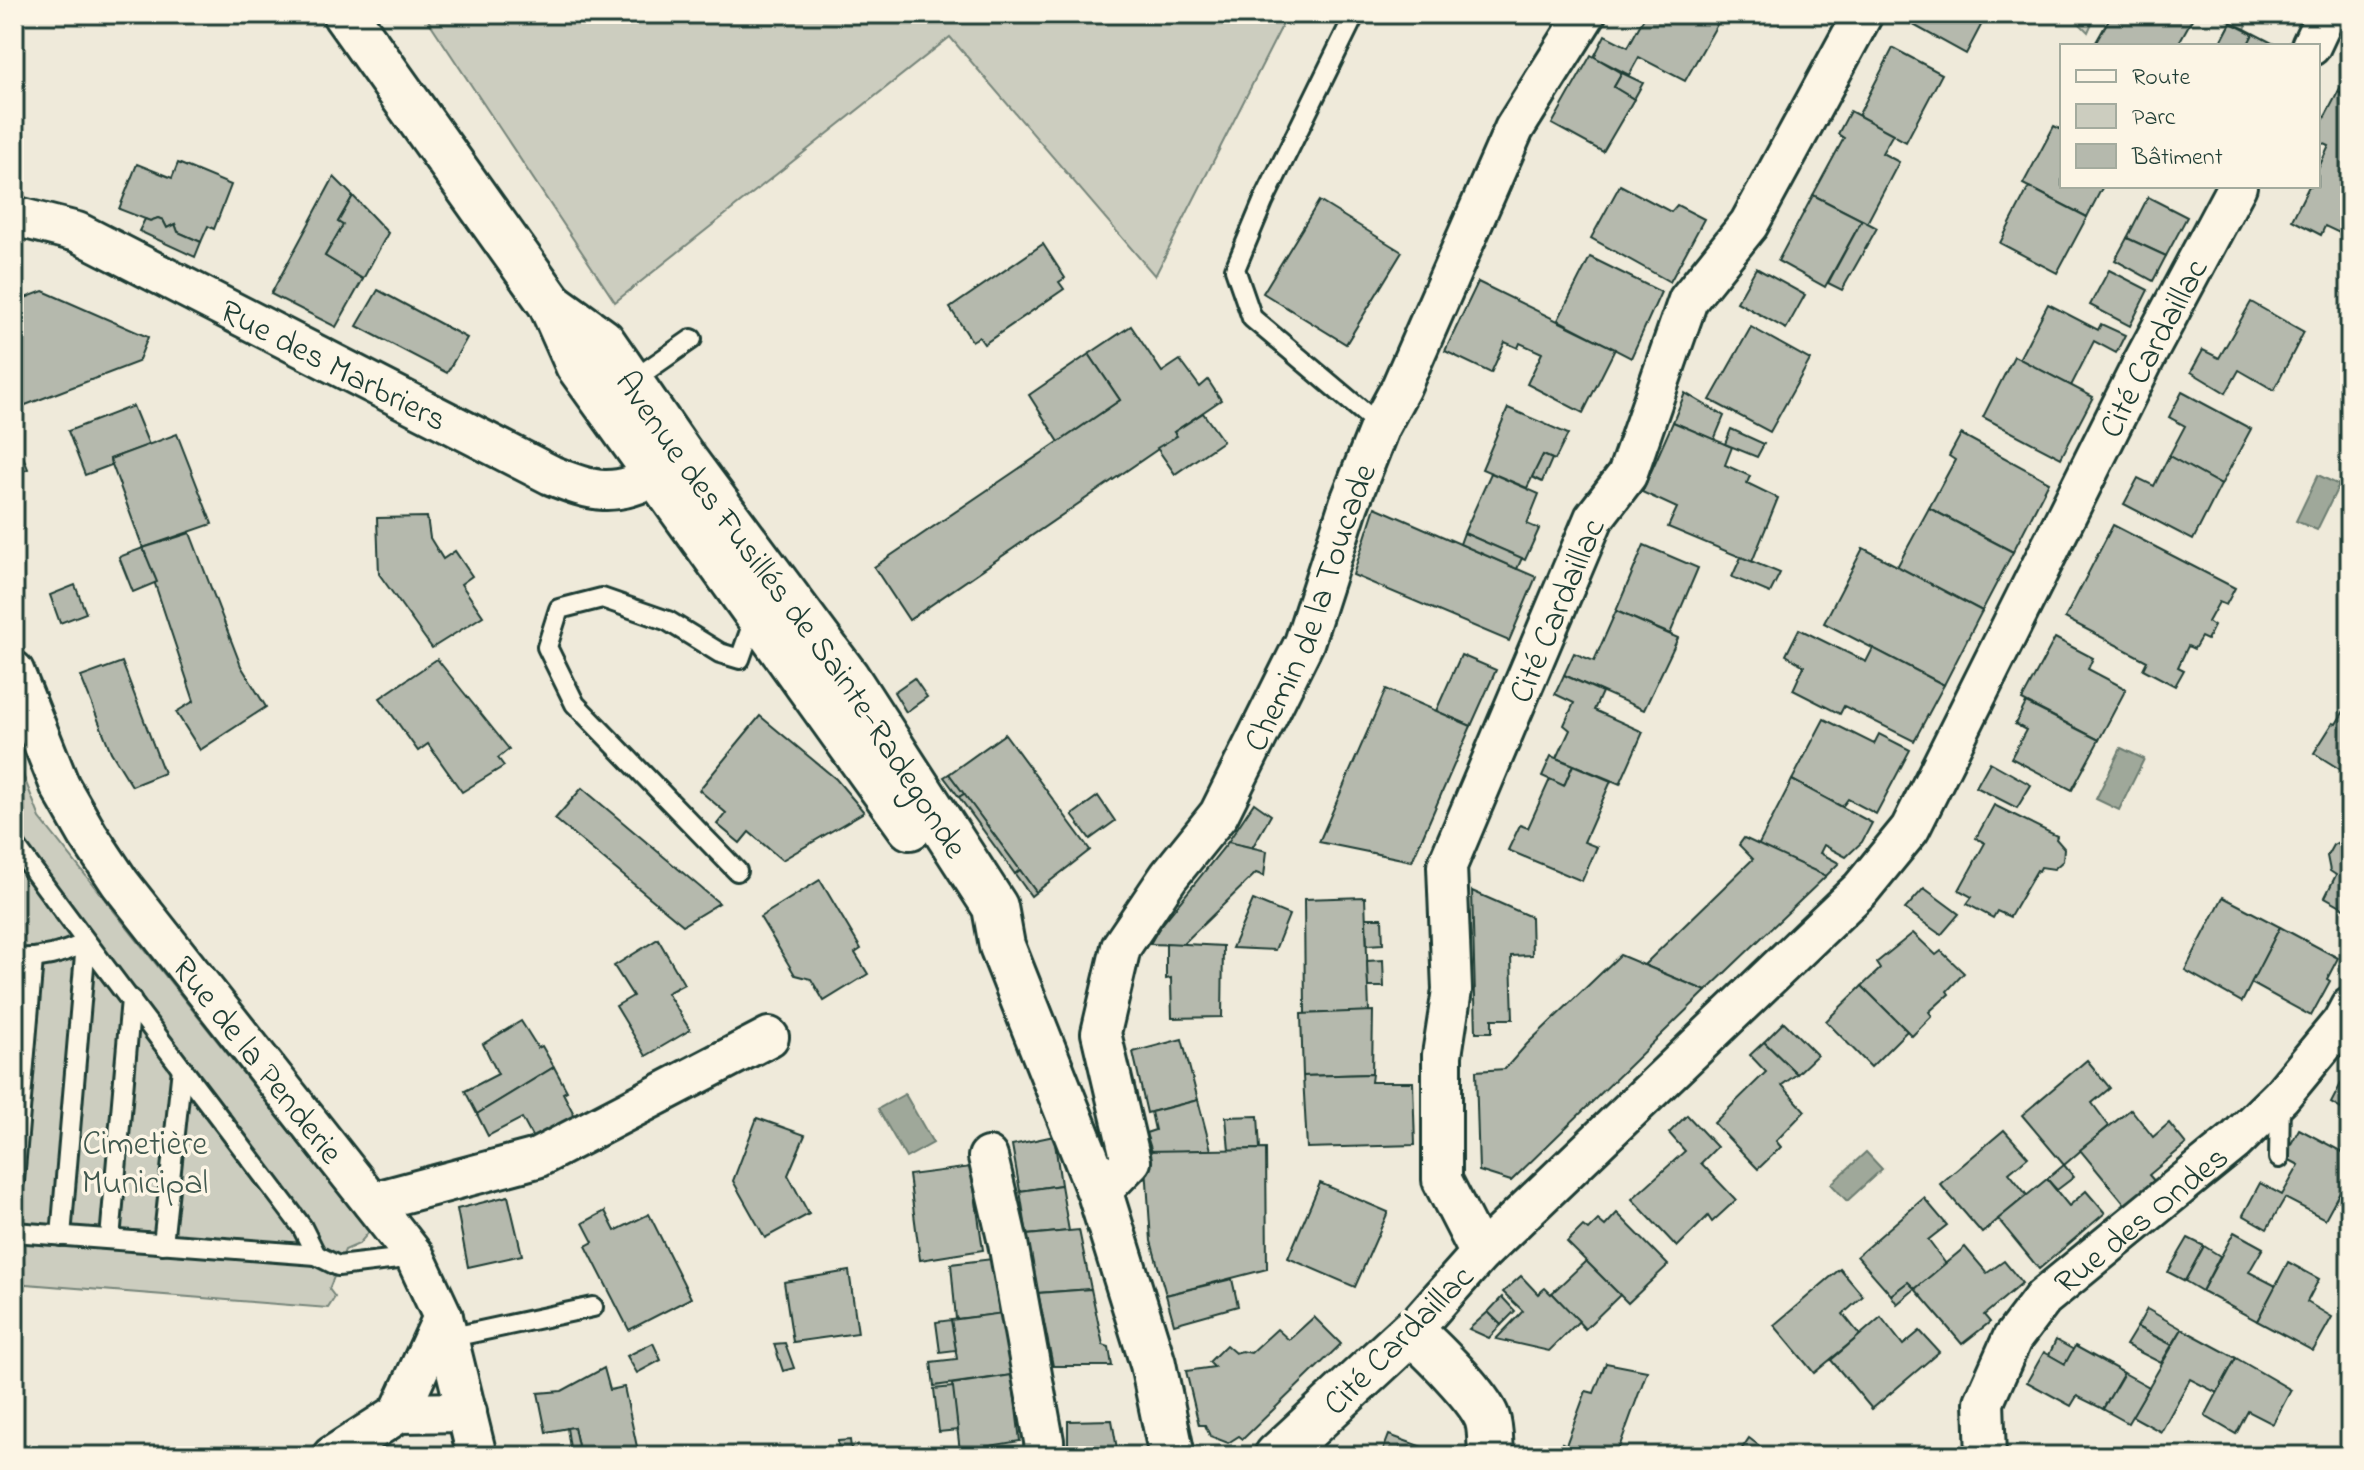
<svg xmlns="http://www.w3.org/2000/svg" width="2364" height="1470" viewBox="0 0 2364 1470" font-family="'Indie Flower',sans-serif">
<rect width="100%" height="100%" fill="#efeada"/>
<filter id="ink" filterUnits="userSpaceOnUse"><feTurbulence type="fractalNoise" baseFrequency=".0125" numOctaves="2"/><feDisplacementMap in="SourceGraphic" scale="16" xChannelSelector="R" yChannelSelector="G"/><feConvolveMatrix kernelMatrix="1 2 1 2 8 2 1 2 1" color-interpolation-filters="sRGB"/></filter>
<g filter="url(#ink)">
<g fill="#cccdbf" stroke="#76857a" stroke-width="2">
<path d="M424,14H1288L1155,276L950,37L615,302Z"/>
<path d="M2070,14H2096L2088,32Z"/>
<path d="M2216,14H2251L2245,29Z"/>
<path d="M14,752L40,818L369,1232L359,1244L345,1250L329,1289L335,1297L328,1308L14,1283Z"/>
</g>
<g fill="#9fa89a" stroke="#6c7d71" stroke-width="2">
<path d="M2318,475L2339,485L2317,530L2296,521Z"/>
<path d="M2121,748L2144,759L2119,810L2096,799Z"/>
<path d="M905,1094L933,1143L906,1158L878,1109Z"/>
<path d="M1866,1152L1882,1169L1847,1201L1831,1184Z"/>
</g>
<g fill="#b5b9ad" stroke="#1f3d34" stroke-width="2">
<path d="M14,14H23L14,36Z"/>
<path d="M1646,14H1723L1685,81L1639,57L1629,75L1594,57L1605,35L1628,47Z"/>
<path d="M1912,14H1987L1966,54L1908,22Z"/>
<path d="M2112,14H2195L2177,46H2104L2096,42Z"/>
<path d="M2231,23L2245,29L2276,45L2219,46Z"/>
<path d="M2231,23L2253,34L2247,46H2219Z"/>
<path d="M1893,48L1942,74L1906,142L1858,116Z"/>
<path d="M1591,55L1622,73L1614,87L1634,99L1603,152L1552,124Z"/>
<path d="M1622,73L1643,83L1634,99L1614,87Z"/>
<path d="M2346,76L2350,78V98L2338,92Z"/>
<path d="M2338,92L2350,98V238L2325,226L2321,235L2292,220L2309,186H2318V169L2329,146L2318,141V130Z"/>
<path d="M1850,111L1893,134L1882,153L1899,162L1867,223L1813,195L1844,138L1838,134Z"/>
<path d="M2054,126L2062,130V186H2103L2087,217L2023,184Z"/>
<path d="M178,163L231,185L214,229L208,226L201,242L178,232L175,224L167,228L163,220L158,218L150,221L119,209L137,164L172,178Z"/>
<path d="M334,177L353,196L338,222L343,225L325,256L363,279L336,327L271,294Z"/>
<path d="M1620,185L1671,212L1677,205L1704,219L1670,282L1591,238Z"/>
<path d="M2029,187L2087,217L2057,273L2000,243Z"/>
<path d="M1813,195L1862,220L1825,287L1778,261Z"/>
<path d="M353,196L388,233L363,279L325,256L343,225L338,222Z"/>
<path d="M2148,197L2187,217L2166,256L2127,238Z"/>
<path d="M1319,201L1402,252L1346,344L1263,293Z"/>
<path d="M158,218L163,220L167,228L175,224L178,232L201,242L195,257L139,231L145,219L150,221Z"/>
<path d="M1862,220L1877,228L1842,290L1828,283Z"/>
<path d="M2127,238L2166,256L2153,281L2115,260Z"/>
<path d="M1043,244L1065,278L1059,282L1064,289L984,344L979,337L972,341L950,308Z"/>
<path d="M1590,257L1661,292L1631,358L1558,320Z"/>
<path d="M1756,268L1805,295L1786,329L1737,302Z"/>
<path d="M2109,270L2148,290L2130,326L2090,305Z"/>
<path d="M1478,282L1615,349L1583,413L1527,384L1542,353L1520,343L1518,348L1505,342L1491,373L1445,351Z"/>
<path d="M378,290L467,338L447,373L357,326Z"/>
<path d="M43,291L148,337L138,362L15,409L14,296L20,300Z"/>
<path d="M2251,302L2304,332L2274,390L2239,370L2226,393L2191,372L2203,350L2219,358Z"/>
<path d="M2048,304L2098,330L2101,324L2125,335L2116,353L2094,341L2071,386L2019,359Z"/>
<path d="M1131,326L1162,372L1180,360L1200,387L1208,380L1221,400L1174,432L1177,436L909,620L874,567L1120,400L1089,354Z"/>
<path d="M1751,327L1810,360L1770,432L1710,400Z"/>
<path d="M1089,354L1120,400L1059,442L1029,395Z"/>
<path d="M2014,356L2093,397L2061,458L1983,417Z"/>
<path d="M2182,392L2251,429L2221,485L2169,456L2185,426L2169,417Z"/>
<path d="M1685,393L1724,416L1714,440L1673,422Z"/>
<path d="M133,406L149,445L110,459L111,465L85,475L68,431Z"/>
<path d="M1508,408L1568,434L1555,460L1543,455L1527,488L1482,469Z"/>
<path d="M1203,413L1223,441L1175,474L1157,448L1177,436L1174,432Z"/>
<path d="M1673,422L1732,447L1725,465L1750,476L1747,483L1778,498L1752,562L1668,527L1677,508L1642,492Z"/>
<path d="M1731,429L1764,444L1757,457L1725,444Z"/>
<path d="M177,434L212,524L143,548L110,459Z"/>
<path d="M1961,434L2049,482L2013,552L1929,508L1955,460L1949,456Z"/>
<path d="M17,441L28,469L14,475V442Z"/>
<path d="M1543,455L1552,459L1542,482L1532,477Z"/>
<path d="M2169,456L2221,485L2193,540L2124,504L2138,478L2154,486Z"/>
<path d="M1491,473L1539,494L1527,524L1539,529L1525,560L1464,533Z"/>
<path d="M1375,507L1536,577L1509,641L1353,575Z"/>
<path d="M1929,508L2013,552L1982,611L1897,567Z"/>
<path d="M427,517L430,538L443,559L455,551L472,576L461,584L483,616L432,648L379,574L377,518Z"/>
<path d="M2113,525L2235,588L2226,605L2219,602L2208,622L2214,626L2207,640L2201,637L2194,649L2188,646L2178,667L2184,670L2175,686L2143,669L2147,661L2065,618Z"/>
<path d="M190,533L241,666L266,707L200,750L176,712L194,701L143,548Z"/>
<path d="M1464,533L1522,558L1517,569L1460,544Z"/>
<path d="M1644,545L1698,568L1670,634L1616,611Z"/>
<path d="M143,548L157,582L133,592L119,557Z"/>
<path d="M1863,548L1982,611L1944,685L1824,623Z"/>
<path d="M1741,557L1780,573L1770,593L1732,577Z"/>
<path d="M75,585L86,613L60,623L50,595Z"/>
<path d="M1616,611L1678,638L1644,710L1564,675L1574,653L1594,661Z"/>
<path d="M1799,629L1866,662L1873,648L1944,685L1914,741L1844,706L1840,714L1793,690L1804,666L1786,655Z"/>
<path d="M2055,638L2093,658L2088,669L2126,689L2099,740L2022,700Z"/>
<path d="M1461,655L1496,670L1471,726L1436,711Z"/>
<path d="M437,659L509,749L498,758L504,766L462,792L428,744L418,751L380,698Z"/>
<path d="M122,662L164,773L132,786L111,752L81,677Z"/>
<path d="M1564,675L1602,692L1594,710L1643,732L1620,784L1557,758L1570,730L1564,725L1574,703L1555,694Z"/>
<path d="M914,678L927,697L906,712L894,692Z"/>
<path d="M1386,689L1471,726L1412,861L1319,842Z"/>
<path d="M2350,701V767L2346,764L2341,770L2314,753L2333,723L2336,724Z"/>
<path d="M2026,703L2099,740L2072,790L2011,758L2026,730L2015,724Z"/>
<path d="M760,716L836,779L864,812L782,860L749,832L740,843L717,824L726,813L699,790Z"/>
<path d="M1824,719L1874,744L1879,734L1910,750L1876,814L1848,799L1842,807L1792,780Z"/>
<path d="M1005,734L1090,850L1036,892L949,774Z"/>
<path d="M1551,756L1573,765L1564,786L1542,776Z"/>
<path d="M1990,762L2031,785L2017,808L1976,787Z"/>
<path d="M1573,765L1611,781L1584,842L1597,847L1582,881L1508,850L1520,825L1528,828L1550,779L1564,786Z"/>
<path d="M949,774L964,794L959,797L944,777Z"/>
<path d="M1792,780L1872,823L1862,842L1846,857L1824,845L1820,853L1839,863L1826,876L1758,846Z"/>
<path d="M582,788L719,903L683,925L555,819Z"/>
<path d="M964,794L1020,870L1015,874L959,797Z"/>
<path d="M1098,796L1115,821L1090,839L1072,815Z"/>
<path d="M1254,803L1271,815L1252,848L1228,842Z"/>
<path d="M1994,805L2057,836L2056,839L2064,848L2063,861L2054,869L2041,867L2039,871L2037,870L2010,917L1997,911L1993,918L1967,904L1972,897L1959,890L1985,843L1976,838Z"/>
<path d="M2350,823V911L2325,897L2336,875L2330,871L2327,856L2333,845L2339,842Z"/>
<path d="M1744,838L1826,876L1706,991L1644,965L1753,859L1739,845Z"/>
<path d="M1228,842L1267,851L1264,876L1256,873L1182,945L1150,944L1159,928Z"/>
<path d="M1020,870L1036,892L1031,896L1015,874Z"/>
<path d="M820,880L861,949L855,953L868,974L824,1001L811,979L795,975L760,917Z"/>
<path d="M1924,888L1959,914L1941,935L1905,909Z"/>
<path d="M1472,891L1531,917L1532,955L1511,956L1513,1019H1492V1032H1476Z"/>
<path d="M1365,897L1369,1012L1305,1014L1304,899Z"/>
<path d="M2223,897L2280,927L2242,1002L2185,970Z"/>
<path d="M1253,900L1289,915L1275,950L1232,948Z"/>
<path d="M1366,918H1382L1383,944L1367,945Z"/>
<path d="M2280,927L2338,958L2327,979L2330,981L2311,1016L2251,983Z"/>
<path d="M1913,933L1936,955L1941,951L1964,973L1947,991L1949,994L1929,1012L1932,1016L1912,1036L1862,986L1880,969L1876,963Z"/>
<path d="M658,939L684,984L667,993L690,1030L646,1056L616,1006L633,996L614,966Z"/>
<path d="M1166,943L1223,946L1222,1017L1172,1018L1171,978L1166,979Z"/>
<path d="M1620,955L1706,991L1511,1181L1479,1171L1476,1071L1505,1069L1527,1044Z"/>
<path d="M1383,960L1384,987H1368L1367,961Z"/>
<path d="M1862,986L1907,1031L1871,1067L1826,1021Z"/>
<path d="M1373,1011L1372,1074L1303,1076L1301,1014Z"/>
<path d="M521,1021L538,1048L542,1046L554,1067L477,1114L465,1091L498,1074L483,1044Z"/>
<path d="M1784,1022L1817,1055L1797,1074L1764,1042Z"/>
<path d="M1182,1039L1198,1100L1147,1113L1133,1052Z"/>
<path d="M1764,1042L1797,1074L1782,1085L1805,1111L1776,1141L1781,1147L1758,1169L1714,1123L1766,1072L1750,1055Z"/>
<path d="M2087,1060L2110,1088L2092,1103L2109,1126L2064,1165L2022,1115Z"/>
<path d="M554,1067L567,1091L563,1093L578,1122L536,1144L522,1118L488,1136L477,1114Z"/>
<path d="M1372,1074L1371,1082H1413L1415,1145L1307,1148L1303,1076Z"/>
<path d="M2345,1076L2350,1078V1114L2331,1103Z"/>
<path d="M1198,1100L1211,1150L1152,1152L1146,1133L1155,1130L1151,1112Z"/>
<path d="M2131,1109L2153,1137L2169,1123L2186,1144L2149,1175L2156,1183L2127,1207L2080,1150Z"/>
<path d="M1687,1115L1717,1147L1701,1163L1736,1200L1712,1222L1708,1216L1677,1247L1632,1199L1685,1151L1669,1133Z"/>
<path d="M1258,1116L1260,1149L1229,1150L1226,1117Z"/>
<path d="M757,1118L805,1135L788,1175L809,1214L765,1238L733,1181Z"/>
<path d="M2299,1129L2350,1156V1173L2325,1219L2285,1198L2267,1229L2243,1215L2260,1183L2282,1195L2299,1165L2284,1157Z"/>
<path d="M2004,1130L2028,1157L2009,1173L2027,1195L1982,1233L1940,1184Z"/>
<path d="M1054,1136L1061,1185L1020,1191L1012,1145Z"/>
<path d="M1266,1149L1267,1269L1166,1295L1151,1241L1145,1151Z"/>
<path d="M2064,1165L2074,1177L2057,1190L2047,1179Z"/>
<path d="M971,1167L983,1250L920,1260L909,1175Z"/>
<path d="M2047,1179L2069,1206L2086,1191L2105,1213L2039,1269L1998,1219Z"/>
<path d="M1320,1183L1388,1212L1355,1287L1288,1258Z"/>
<path d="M1061,1185L1069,1231L1027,1235L1020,1191Z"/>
<path d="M508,1196L522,1255L468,1267L457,1209Z"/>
<path d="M1924,1198L1947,1225L1928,1240L1946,1264L1915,1289L1908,1282L1891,1295L1857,1256Z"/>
<path d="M605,1211L615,1231L649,1214L691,1298L629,1330L586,1246L593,1242L583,1223Z"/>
<path d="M1617,1213L1668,1265L1628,1303L1567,1242L1583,1226L1588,1230L1598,1220L1605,1226Z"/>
<path d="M1079,1230L1091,1289L1038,1293L1027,1235Z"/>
<path d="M2234,1232L2263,1248L2249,1272L2276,1286L2257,1321L2202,1291Z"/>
<path d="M2188,1238L2204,1246L2185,1281L2168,1272Z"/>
<path d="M2204,1246L2220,1256L2202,1291L2185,1281Z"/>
<path d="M1965,1247L1987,1273L2004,1261L2022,1283L1984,1315L1990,1322L1962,1344L1915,1289Z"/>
<path d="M992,1259L999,1314L956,1319L951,1264Z"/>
<path d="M1586,1261L1620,1295L1585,1329L1552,1293Z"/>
<path d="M2288,1262L2319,1279L2307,1302L2332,1317L2313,1351L2257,1321Z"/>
<path d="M1840,1269L1863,1296L1843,1314L1860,1335L1814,1373L1774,1325Z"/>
<path d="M849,1271L858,1333L793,1342L784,1282Z"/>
<path d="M1521,1276L1538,1294L1545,1288L1551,1294L1552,1293L1579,1321L1549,1351L1496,1339L1523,1311L1503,1292Z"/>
<path d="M1232,1279L1238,1306L1174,1324L1166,1295Z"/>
<path d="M1908,1282L1915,1289L1897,1304L1891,1295Z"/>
<path d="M1091,1289L1103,1345L1109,1347L1112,1366H1053L1038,1293Z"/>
<path d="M1502,1297L1515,1311L1501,1325L1488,1312Z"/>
<path d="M2147,1309L2182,1329L2172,1345L2137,1327Z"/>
<path d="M1488,1312L1501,1325L1489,1338L1469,1329Z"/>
<path d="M1003,1313L1012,1375L934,1386L931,1362L957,1359L951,1320Z"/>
<path d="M1314,1317L1341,1344L1243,1439L1239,1436L1228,1443L1210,1436L1205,1425H1199L1186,1371L1214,1367L1209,1362L1226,1345L1235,1353L1242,1351L1251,1353L1277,1329L1289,1340Z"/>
<path d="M1881,1317L1903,1345L1920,1331L1939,1352L1872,1409L1831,1360Z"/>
<path d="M951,1320L956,1350L940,1352L936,1322Z"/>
<path d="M2137,1327L2172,1345L2161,1363L2126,1345Z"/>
<path d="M2182,1329L2236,1358L2217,1393L2190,1379L2161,1432L2132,1416Z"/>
<path d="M2056,1340L2074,1350L2065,1364L2049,1355Z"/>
<path d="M653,1343L661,1360L637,1373L627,1356Z"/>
<path d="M785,1343L794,1368L783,1371L774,1344Z"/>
<path d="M2075,1346L2124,1373L2103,1409L2077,1396L2071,1406L2027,1382L2044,1352L2065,1364Z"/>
<path d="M2236,1358L2291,1390L2273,1424L2248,1411L2236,1434L2205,1416Z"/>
<path d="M1606,1363L1647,1371L1616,1456H1557L1562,1443L1566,1445L1586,1391L1594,1393Z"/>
<path d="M604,1368L610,1390L624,1387L639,1456H580L574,1427L546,1432L538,1393L562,1391Z"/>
<path d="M2124,1373L2149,1387L2128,1423L2103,1409Z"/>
<path d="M1012,1375L1020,1441L960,1451L952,1384Z"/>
<path d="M953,1387L958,1430L939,1432L934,1389Z"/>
<path d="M1112,1420L1117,1449L1068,1450V1421Z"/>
<path d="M574,1427L578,1446L570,1448L567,1428Z"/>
<path d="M1389,1435L1447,1456H1381Z"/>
<path d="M1749,1438L1773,1456H1737Z"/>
<path d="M850,1440L852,1456H839L838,1441Z"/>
<path d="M1127,1449L1128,1456H1068V1450Z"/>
</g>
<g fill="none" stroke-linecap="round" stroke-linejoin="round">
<defs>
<g id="service">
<path d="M1355,14L1263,202L1235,269L1252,318L1380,426"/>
<path d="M635,390L646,371L692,339"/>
<path d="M14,844C108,973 206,1099 302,1227L316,1255"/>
<path d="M737,871L575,704L547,647L559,609L602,598L668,621L720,653L740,659L755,617"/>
<path d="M14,958C41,960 62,953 86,943L61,1236"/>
<path d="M2279,1158L2280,1101"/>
<path d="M14,1181L33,959"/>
<path d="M14,1232L316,1255L338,1266L415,1257"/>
<path d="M110,1239L131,999"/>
<path d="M163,1244L182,1068"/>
<path d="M448,1338L593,1307"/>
</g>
<g id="minor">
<path d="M2311,46L2326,14"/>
<path id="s1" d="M14,216L77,232L551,475C593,492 614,498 657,475"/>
<path id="s2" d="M14,671L60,786L88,835L120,883L415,1257L443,1317L477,1456"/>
<path d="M988,1157L1008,1243L1044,1441L1045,1456"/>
<path id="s3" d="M1100,1193L1131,1161L1101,1033L1121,947L1169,876L1219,814L1304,643L1349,504L1380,426L1401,387L1514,129L1586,14"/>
<path d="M372,1202L537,1158L769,1037"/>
<path id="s4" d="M1480,1254L1442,1180V1055L1452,990L1447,866L1594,518L1627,475L1688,300L1749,224L1863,14"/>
<path id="s5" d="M1411,1332L1480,1254L1861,889L1910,829L2143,362L2237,186"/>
<path d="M399,1413L443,1317"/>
<path d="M332,1456L399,1413L467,1412"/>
<path id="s6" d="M1986,1456L1984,1402L2012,1339L2043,1298L2235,1141L2281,1096L2342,1022L2350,1007"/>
</g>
<g id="tertiary">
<path d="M345,14L551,304L578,365L910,827"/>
<path id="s7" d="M551,304L602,341L680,454L847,678L995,907L1002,946L1100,1193L1153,1364L1172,1456"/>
<path d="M1277,1456L1411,1332C1430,1347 1479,1397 1487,1418C1491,1429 1490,1444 1491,1456"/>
</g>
</defs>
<use href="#service" stroke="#1f3d34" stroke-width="24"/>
<use href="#minor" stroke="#1f3d34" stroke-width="44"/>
<use href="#tertiary" stroke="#1f3d34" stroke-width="50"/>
<use href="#service" stroke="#fcf5e5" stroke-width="18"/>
<use href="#minor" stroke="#fcf5e5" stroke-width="38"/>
<use href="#tertiary" stroke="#fcf5e5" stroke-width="44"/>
</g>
</g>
<g text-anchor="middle" stroke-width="7" stroke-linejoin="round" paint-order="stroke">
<g font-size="34" fill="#1f3d34" stroke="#fcf5e5">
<text dy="12" stroke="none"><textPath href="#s5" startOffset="1248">Cité Cardaillac</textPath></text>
<text dy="12" stroke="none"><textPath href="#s1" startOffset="354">Rue des Marbriers</textPath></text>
<text dy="12" stroke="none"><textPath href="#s3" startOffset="656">Chemin de la Toucade</textPath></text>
<text dy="12" stroke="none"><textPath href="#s4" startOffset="676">Cité Cardaillac</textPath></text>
<text dy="12" stroke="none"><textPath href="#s7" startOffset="396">Avenue des Fusillés de Sainte-Radegonde</textPath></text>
<text dy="12" stroke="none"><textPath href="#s2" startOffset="462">Rue de la Penderie</textPath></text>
<text dy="12" stroke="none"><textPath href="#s6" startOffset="300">Rue des Ondes</textPath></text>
<text transform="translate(1397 1339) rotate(-45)" y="12">Cité Cardaillac</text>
</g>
<g font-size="34" fill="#425a50" stroke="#fcf5e5">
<text x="145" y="1154">Cimetière<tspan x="145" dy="39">Municipal</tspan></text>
</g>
</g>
<rect width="2364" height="1470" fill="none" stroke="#fcf5e5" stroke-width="48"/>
<rect x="24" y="24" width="2316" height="1422" fill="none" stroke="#1f3d34" stroke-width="3" filter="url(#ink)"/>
<rect x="2060" y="44" width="260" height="144" fill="#fcf5e5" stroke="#a4ab9e" stroke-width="2"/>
<rect x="2076" y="70" width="40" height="12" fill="#fcf5e5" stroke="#a4ab9e" stroke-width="2"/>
<text x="2132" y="84" font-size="24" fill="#1f3d34">Route</text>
<rect x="2076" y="104" width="40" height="24" fill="#cccdbf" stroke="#a4ab9e" stroke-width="2"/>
<text x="2132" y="124" font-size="24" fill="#1f3d34">Parc</text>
<rect x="2076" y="144" width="40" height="24" fill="#b5b9ad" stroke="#a4ab9e" stroke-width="2"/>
<text x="2132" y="164" font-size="24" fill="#1f3d34">Bâtiment</text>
</svg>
